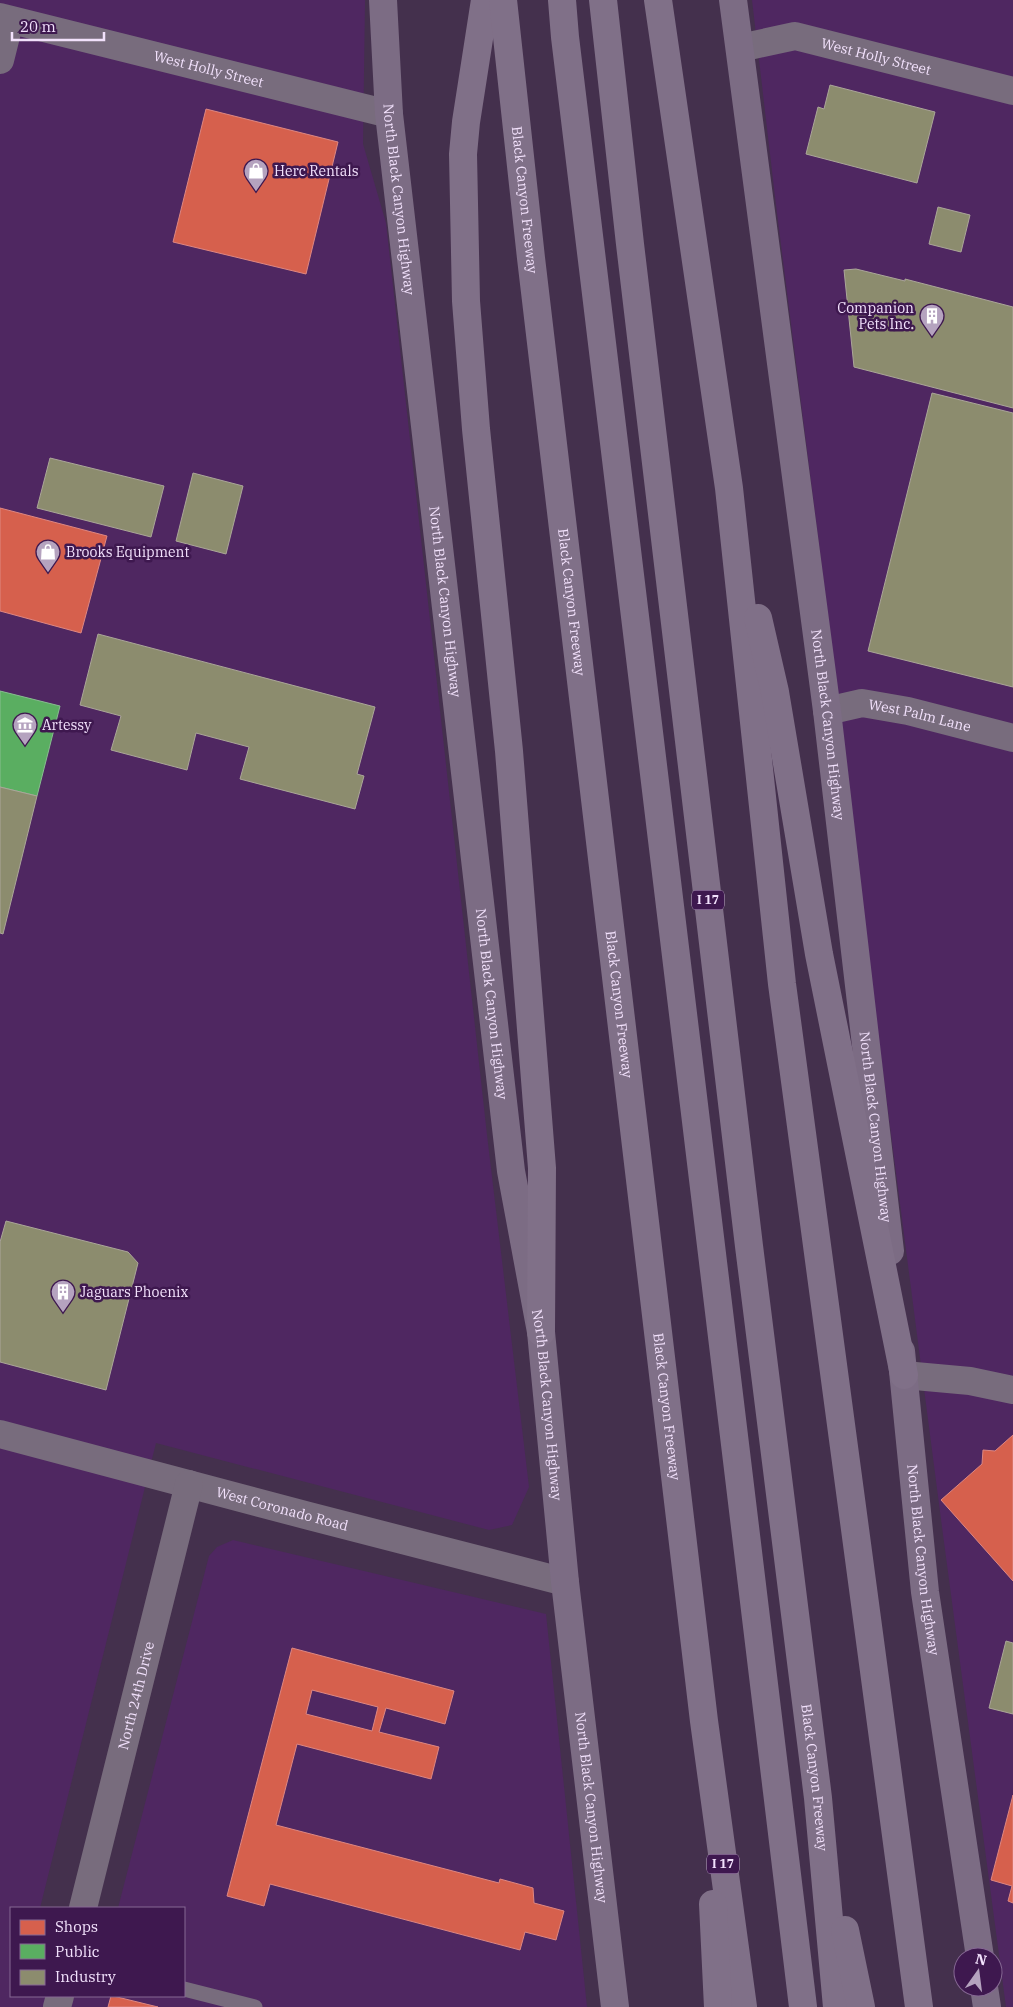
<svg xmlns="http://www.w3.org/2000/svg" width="1013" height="2007" viewBox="0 0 1013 2007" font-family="'IBM Plex Serif',serif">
<rect width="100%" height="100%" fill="#44304d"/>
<g fill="#4f2761">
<path d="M0,0H365L363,144L386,223L487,1135L529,1487L512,1525L489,1530L156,1443L40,1908H11V1996H184V1908H118L209,1556L217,1547L233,1540L546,1614L587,2007H0Z"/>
<path d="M752,0H1013V2007H1006L942,1527L875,1011L832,647L776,205Z"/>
</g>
<g fill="#d6604d" stroke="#de8782" fill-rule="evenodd">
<path d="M206,109L338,142L306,274L173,242Z"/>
<path d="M0,508L107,536L81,633L0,611Z"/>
<path d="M1013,1435V1581L941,1500L982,1464L983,1450L995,1451Z"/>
<path d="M292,1648L454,1691L445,1724L386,1708L379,1732L439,1747L431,1779L297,1744L276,1825L499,1883L500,1879L533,1888L534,1903L564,1911L556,1940L525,1932L520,1950L270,1884L264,1906L227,1896ZM312,1690L378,1707L372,1731L306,1714Z"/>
<path d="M1013,1795V1903L1008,1901L1012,1886L991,1880Z"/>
<path d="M111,1996H113L158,2007H108Z"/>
</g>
<path fill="#5aae61" stroke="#88bd90" d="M0,691L60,706L37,796L0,787Z"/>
<g fill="#8c8c6e" stroke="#aba699">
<path d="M830,85L935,112L917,183L806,154L818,107L824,109Z"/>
<path d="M938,207L970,215L961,252L929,244Z"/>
<path d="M856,269L905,281V279L1013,307V408L854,367L844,270Z"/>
<path d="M932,393L1013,413V687L868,651Z"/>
<path d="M50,458L164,486L151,537L37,508Z"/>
<path d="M193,473L243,486L226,554L176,541Z"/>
<path d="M98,634L375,707L357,774L364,776L355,809L240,779L249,747L196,733L187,770L111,750L121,716L80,705Z"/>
<path d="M0,787L37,796L3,934L0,933Z"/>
<path d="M6,1221L128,1252L138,1263L106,1390L0,1362V1242Z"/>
<path d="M1006,1641L1013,1643V1714L989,1708Z"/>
</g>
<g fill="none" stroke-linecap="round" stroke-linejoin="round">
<path stroke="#786c7d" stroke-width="15" d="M184,1989L255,2007"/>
<g stroke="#786c7d" stroke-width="28">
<path id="s1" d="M0,17L389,114"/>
<path id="s2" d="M740,48L795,36L1013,91"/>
<path d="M0,60L10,20"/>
<path id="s3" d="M827,711L862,703L908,711L1013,738"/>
<path d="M904,1375L970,1381L1013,1390"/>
<path id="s4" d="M0,1434L309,1516L565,1582"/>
<path id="s5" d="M83,1908L189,1484"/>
<path d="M57,2007L60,1996"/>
</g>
<g stroke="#7c6c84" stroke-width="28">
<path id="s6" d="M383,0L389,114L511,1171L541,1332L565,1582L615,2007"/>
<path id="s7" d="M733,0L827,711L890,1251"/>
<path id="s8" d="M901,1351L925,1592L980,1957"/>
<path d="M984,1987L987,2007"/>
</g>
<g stroke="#807088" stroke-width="28">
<path d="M485,0L466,122L463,154L466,301L476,429L509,751L542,1168L541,1332"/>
<path id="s9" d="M503,0L531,258L704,1721L743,2007"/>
<path d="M562,0L565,37L803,2007"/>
<path id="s10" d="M603,0L630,244L749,1246L818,1798L837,2007"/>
<path d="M658,0L729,488L782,984L919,2007"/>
<path d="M758,618L775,692L819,954L904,1375"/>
<path d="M713,1904L718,2007"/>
<path d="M845,1930L861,2007"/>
</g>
</g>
<defs>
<symbol id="shop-pin" viewBox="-11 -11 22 30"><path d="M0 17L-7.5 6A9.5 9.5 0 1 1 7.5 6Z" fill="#b5a3bf" stroke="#3e184f"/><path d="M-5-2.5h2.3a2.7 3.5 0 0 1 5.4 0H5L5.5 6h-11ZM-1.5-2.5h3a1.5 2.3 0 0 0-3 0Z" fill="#fff"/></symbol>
<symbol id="building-pin" viewBox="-11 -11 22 30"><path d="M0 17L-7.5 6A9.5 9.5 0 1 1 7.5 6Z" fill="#b5a3bf" stroke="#3e184f"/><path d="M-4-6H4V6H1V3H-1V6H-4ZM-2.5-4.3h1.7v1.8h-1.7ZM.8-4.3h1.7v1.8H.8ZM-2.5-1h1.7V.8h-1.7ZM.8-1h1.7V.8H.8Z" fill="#fff"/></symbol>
<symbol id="museum-pin" viewBox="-11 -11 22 30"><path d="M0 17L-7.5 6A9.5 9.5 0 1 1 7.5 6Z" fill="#b5a3bf" stroke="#3e184f"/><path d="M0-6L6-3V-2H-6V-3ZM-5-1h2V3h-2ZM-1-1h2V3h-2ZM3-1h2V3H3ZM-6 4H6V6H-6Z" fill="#fff"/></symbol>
</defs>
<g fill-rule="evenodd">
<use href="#shop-pin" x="242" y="157" width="28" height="38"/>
<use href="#building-pin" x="918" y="302" width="28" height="38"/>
<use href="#shop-pin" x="34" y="538" width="28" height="38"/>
<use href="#museum-pin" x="11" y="711" width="28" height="38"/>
<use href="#building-pin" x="49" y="1278" width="28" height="38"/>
</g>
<g text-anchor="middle" stroke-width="5" stroke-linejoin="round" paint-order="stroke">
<g fill="#3e184f" stroke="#bca5c8" stroke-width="1">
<rect x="692" y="890.5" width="32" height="19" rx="4"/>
<rect x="707" y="1854.5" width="32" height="19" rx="4"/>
</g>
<g font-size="12" font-weight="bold" fill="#f2e1fc">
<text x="708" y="904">I 17</text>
<text x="723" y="1868">I 17</text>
</g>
<g font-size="14" fill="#f2e1fc" stroke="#3e184f">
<text dy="5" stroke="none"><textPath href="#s2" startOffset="140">West Holly Street</textPath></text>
<text dy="5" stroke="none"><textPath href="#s1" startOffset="215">West Holly Street</textPath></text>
<text dy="5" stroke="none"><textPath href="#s9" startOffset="201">Black Canyon Freeway</textPath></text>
<text dy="5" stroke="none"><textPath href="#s6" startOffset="200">North Black Canyon Highway</textPath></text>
<text dy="5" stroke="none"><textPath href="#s6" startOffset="605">North Black Canyon Highway</textPath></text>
<text dy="5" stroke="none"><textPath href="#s9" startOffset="606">Black Canyon Freeway</textPath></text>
<text dy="5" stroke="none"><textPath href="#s3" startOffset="95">West Palm Lane</textPath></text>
<text dy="5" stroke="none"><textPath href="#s7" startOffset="731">North Black Canyon Highway</textPath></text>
<text dy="5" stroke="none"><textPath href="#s6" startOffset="1010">North Black Canyon Highway</textPath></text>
<text dy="5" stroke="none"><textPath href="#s9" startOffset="1011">Black Canyon Freeway</textPath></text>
<text dy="5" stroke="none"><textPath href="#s7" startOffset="1136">North Black Canyon Highway</textPath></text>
<text dy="5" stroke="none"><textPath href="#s6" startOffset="1415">North Black Canyon Highway</textPath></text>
<text dy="5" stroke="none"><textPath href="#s9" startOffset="1416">Black Canyon Freeway</textPath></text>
<text dy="5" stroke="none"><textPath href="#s4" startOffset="292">West Coronado Road</textPath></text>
<text dy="5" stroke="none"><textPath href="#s8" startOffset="210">North Black Canyon Highway</textPath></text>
<text dy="5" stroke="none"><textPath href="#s5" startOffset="219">North 24th Drive</textPath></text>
<text dy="5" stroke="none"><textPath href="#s10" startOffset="1790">Black Canyon Freeway</textPath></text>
<text dy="5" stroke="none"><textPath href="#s6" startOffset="1820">North Black Canyon Highway</textPath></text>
</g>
<g font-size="14" fill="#f2e1fc" stroke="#3e184f" text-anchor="start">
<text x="274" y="176">Herc Rentals</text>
<text x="914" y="313" text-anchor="end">Companion<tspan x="914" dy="16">Pets Inc.</tspan></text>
<text x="66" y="557">Brooks Equipment</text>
<text x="42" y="730">Artessy</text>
<text x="80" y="1297">Jaguars Phoenix</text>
</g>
</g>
<rect x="10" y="1907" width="175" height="90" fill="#3e184f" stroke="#866894"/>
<rect x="20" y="1920" width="25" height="15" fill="#d6604d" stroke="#866894"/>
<text x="55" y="1932" font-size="15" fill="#f2e1fc">Shops</text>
<rect x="20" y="1944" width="25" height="15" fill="#5aae61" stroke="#866894"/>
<text x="55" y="1957" font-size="15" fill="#f2e1fc">Public</text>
<rect x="20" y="1970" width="25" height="15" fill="#8c8c6e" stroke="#866894"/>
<text x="55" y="1982" font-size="15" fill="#f2e1fc">Industry</text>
<g transform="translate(978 1972) rotate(14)"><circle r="24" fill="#3e184f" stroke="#866894"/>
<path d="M0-4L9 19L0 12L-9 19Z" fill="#b5a3bf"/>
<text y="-8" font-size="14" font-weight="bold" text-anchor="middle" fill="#f2e1fc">N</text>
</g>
<path d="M12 32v8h92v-8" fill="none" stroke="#f2e1fc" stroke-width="2.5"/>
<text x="20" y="32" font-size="15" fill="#f2e1fc" stroke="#3e184f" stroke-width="4" paint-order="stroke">20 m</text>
</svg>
